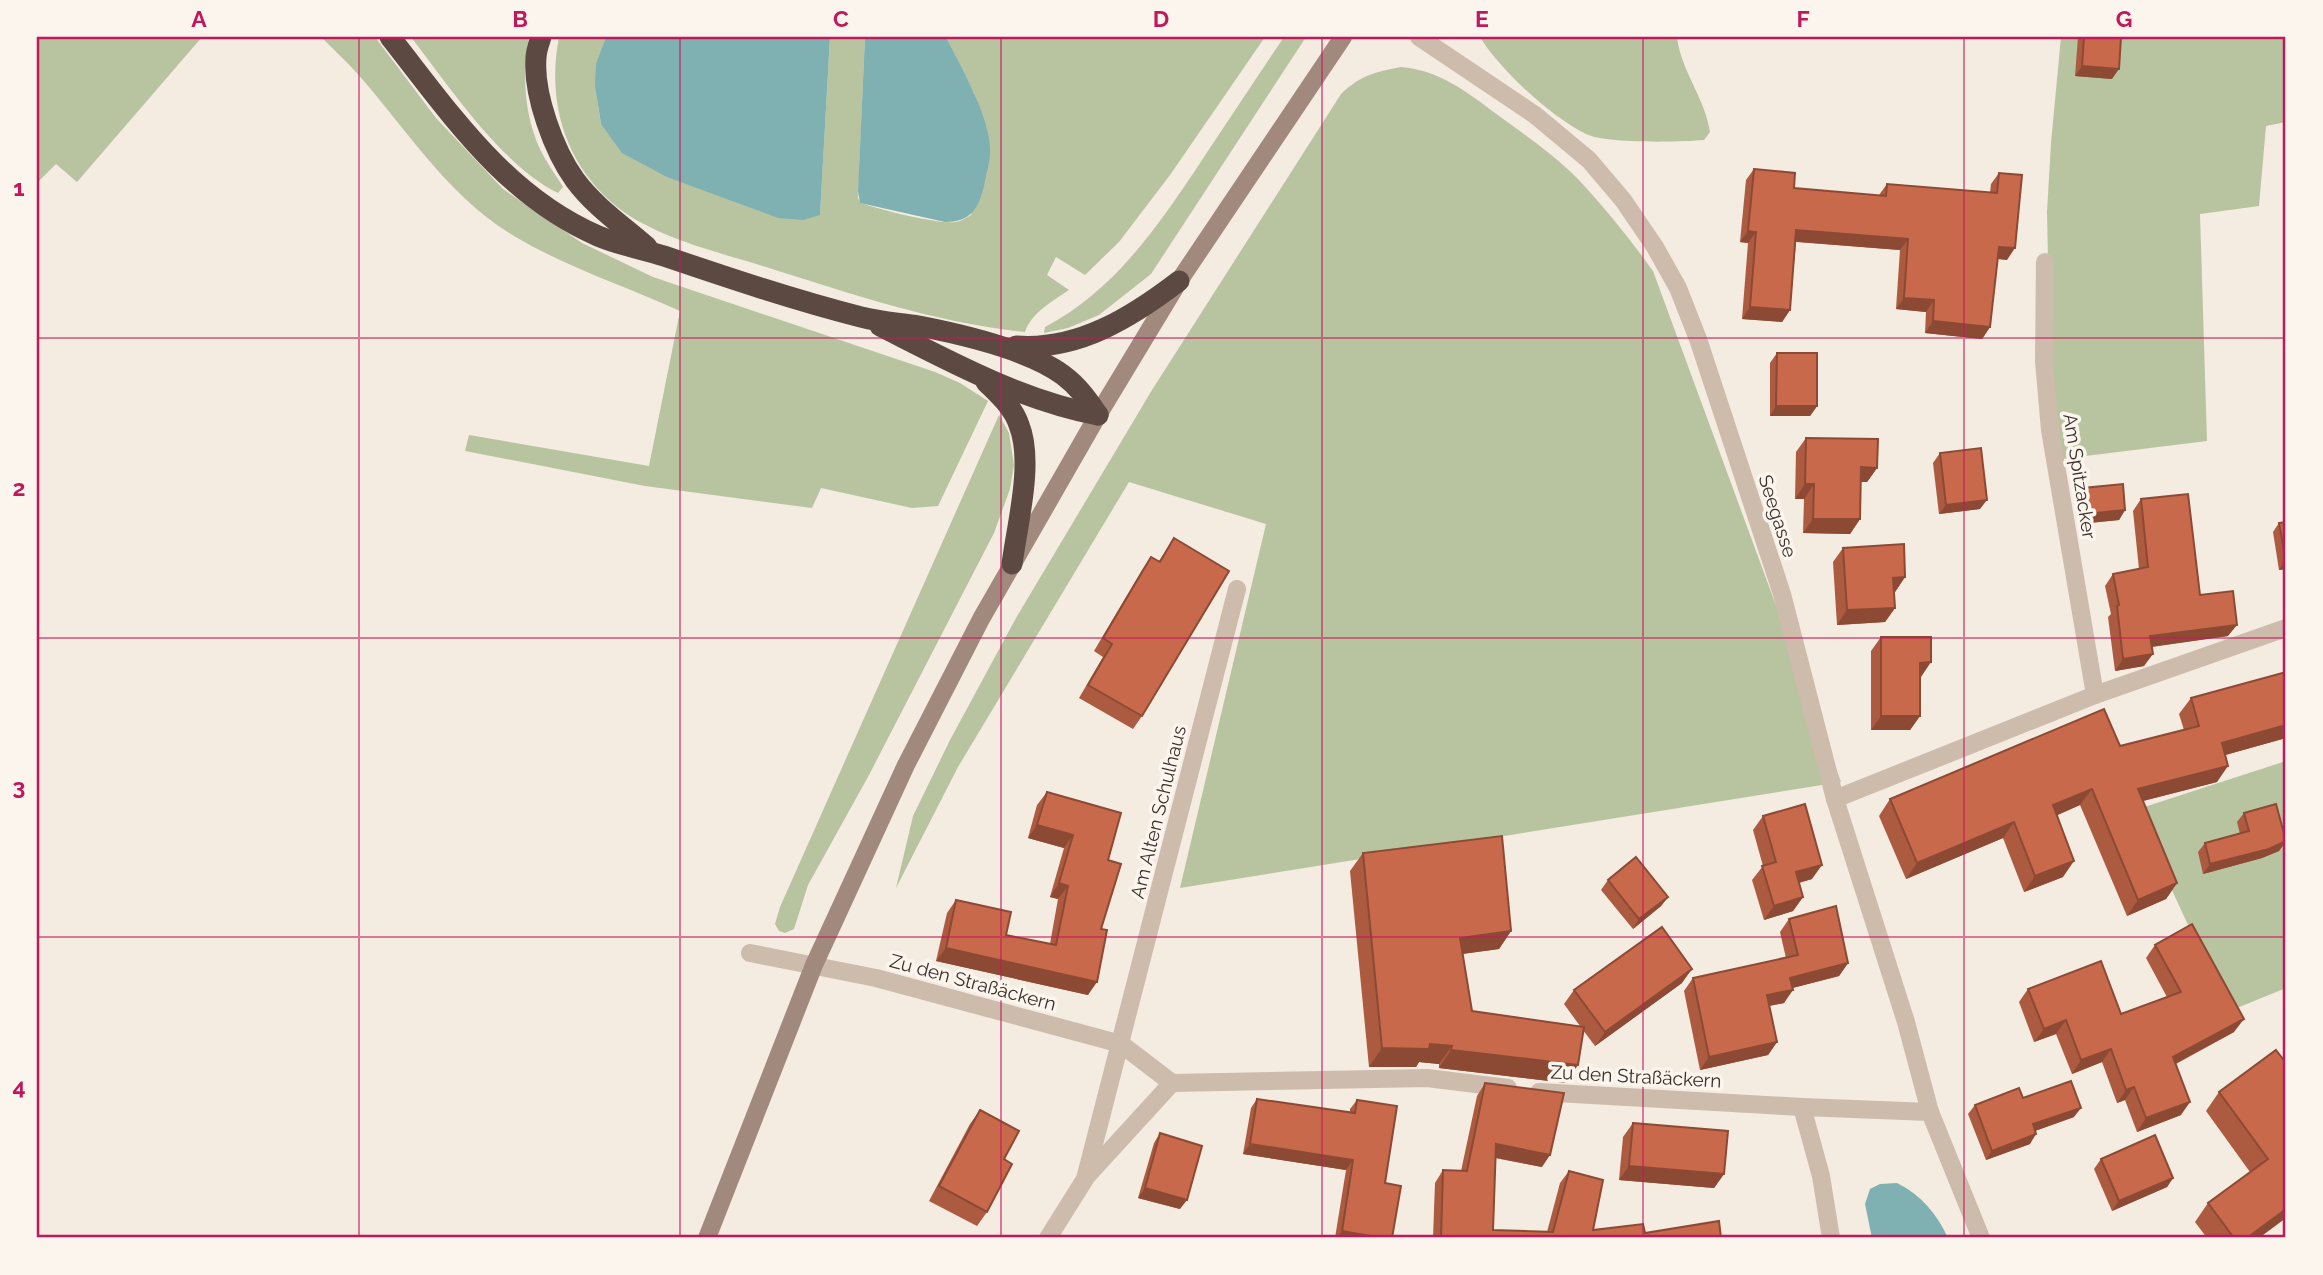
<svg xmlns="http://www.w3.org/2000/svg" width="2323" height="1275" viewBox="0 0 2323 1275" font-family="Raleway,sans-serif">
<rect width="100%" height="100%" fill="#f4ebe1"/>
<g fill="#b8c4a0">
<path d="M37,37H202L77,182L56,164L37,183Z"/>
<path d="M321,37H375L436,118L503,189L582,243L653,277L935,372L960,383L988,401L938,506L912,508L821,488L812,508L645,486L465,451L469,435L649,466L680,311C625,286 566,267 514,236C447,196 406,128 355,71C344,59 332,48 321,37Z"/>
<path d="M411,37H529C522,75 524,114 540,149C546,162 556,175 563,187L558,193C502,166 449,86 411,37Z"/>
<path d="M559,37H606C592,75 595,85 601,124L820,214L830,37H865L858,198L861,203C882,210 934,224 956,222C961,221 966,218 971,215L987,129L974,93L946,37H1265L1170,175L1119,242L1085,275L1056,257L1047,275L1069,290C1053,301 1031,313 1025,332C937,323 855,295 772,269C720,252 651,238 610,201C563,159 547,98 559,37Z"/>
<path d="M1284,37H1306L1151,274L1099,315L1068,328L1044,333L1045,327C1116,290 1161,222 1204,157C1231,117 1257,77 1284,37Z"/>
<path d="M1480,37H1677C1681,71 1705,98 1710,132L1704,140C1680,142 1607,144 1586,134C1551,117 1500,70 1480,37Z"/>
<path d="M2061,37H2286V122L2266,126L2259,206L2200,214L2207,441L2061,459L2051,406L2047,212L2051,143Z"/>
<path d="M1401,67C1438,70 1466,91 1495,113C1524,134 1554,155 1579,180C1606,209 1630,239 1653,271L1841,782L1180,888L1266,524L1129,482L958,767L896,888L913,816L950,740L1016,618L1152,390L1341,94C1361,75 1375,72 1401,67Z"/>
<path d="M999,415L1009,433L1014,465L1010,489L994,533L869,775L808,885L794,929L785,933L779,931L775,924L780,907Z"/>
<path d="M2286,761V988L2232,1010L2212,977L2135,810Z"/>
</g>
<g fill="#7fb0b2">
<path d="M606,37H830L820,215L803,220L778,218L667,177L622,153L601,124L595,86L596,64Z"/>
<path d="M865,37H946C961,67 989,115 990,148C991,160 986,174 984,186C978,210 970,222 945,222L860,203L858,191Z"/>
<path d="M1897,1183C1921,1195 1937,1214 1948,1238H1872L1865,1204L1870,1189L1880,1184Z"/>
</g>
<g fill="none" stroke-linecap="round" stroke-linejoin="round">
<g stroke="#cdbbac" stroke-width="18">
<path d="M1419,37L1535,115L1589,160L1623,200L1655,247L1678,288L1698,339L1782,594L1835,799L1906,1022L1930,1112L1981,1238"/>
<path d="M2045,262L2044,361L2050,430L2095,695"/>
<path d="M1835,799L2095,695L2286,628"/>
<path d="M750,953L876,978L1121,1044L1172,1083"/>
<path d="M1172,1083L1427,1078L1508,1088"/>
<path d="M1539,1092L1802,1107L1930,1112"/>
<path d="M1802,1107L1821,1176L1831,1238"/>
<path d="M1087,1176L1172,1083"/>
<path d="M1048,1238L1085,1179L1237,589"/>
</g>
<path stroke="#a18a7d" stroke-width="18" d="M707,1238L814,965L906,765L981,619L1098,415L1179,281L1343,37"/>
<g stroke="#5c4a42" stroke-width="21">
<path d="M390,37C450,113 505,196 598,236C619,245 642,249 664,256C729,278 794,300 861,317C880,322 900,323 919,326C960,334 1029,350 1063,375C1078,386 1088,400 1098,415"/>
<path d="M541,37C539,43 536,51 536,58C533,94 554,151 575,180C594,206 623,226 647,247"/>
<path d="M880,326C951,362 1020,400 1098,415"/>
<path d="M1016,346C1078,351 1132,317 1179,281"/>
<path d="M986,382C999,395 1013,407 1019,425C1034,462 1017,525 1012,564"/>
</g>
</g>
<g fill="#ac5a40">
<path d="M2078,37H2121L2112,79L2075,76Z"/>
<path d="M1754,169L1794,188L1879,195L1887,184L1990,193L1991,184L1999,173L2007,260L1998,259L1990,327L1982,339L1925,333L1926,312L1896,309L1900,250L1796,242L1790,310L1782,322L1742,319L1748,243L1740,242L1746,180Z"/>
<path d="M1777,353L1817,406L1810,416H1770V363Z"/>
<path d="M1806,438L1877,468L1867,482H1860V519L1850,534L1803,533L1804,499H1795L1796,452Z"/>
<path d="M1940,453L1980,509L1939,514L1933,463Z"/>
<path d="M2083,488L2125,510L2119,520L2079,524L2076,498Z"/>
<path d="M2141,499L2200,595L2228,636L2152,647L2144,666L2115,671L2108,617L2111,614L2105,586L2113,574L2139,569L2133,511Z"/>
<path d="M2286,522V569L2279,570L2273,532L2279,523Z"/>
<path d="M1174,538L1142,716L1133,729L1079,698L1103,657L1094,651L1142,570L1151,557L1159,561Z"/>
<path d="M1843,548L1905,577L1895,592H1894L1895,608L1885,622L1837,625L1833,562Z"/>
<path d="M1881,637L1921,677H1920V716L1910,730H1871V651Z"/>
<path d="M2286,672V738L2225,755L2217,782L2143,801L2177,883L2166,899L2127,916L2080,805L2057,815L2063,877L2024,892L2003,838L1906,879L1879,816L1890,799L2120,746L2184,730L2179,714L2191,698Z"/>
<path d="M1047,792L1108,860L1101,929L1088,995L936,961L947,913L956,900L1006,935L1050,944L1058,899L1050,897L1064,848L1028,838L1037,805Z"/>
<path d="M2244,813L2286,841L2279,851L2262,858L2203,874L2198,852L2205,843L2240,834L2237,822Z"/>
<path d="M1763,816L1812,879L1799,883L1803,897L1793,911L1764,920L1752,880L1763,866L1753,830Z"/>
<path d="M1363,853L1511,931L1499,949L1462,954L1472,1011L1580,1026L1564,1004L1574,990L1682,983L1595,1046L1583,1030L1566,1083L1439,1068V1064L1419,1062L1416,1067H1369L1350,871Z"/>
<path d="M1608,880L1668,897L1661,906L1633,929L1601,890Z"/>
<path d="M1789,919L1848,963L1839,976L1792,988L1784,1003L1769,1006L1777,1042L1768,1055L1700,1070L1684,991L1693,978L1786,958L1780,932Z"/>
<path d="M2155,945L2234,1032L2176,1064L2181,1115L2137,1132L2125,1100L2117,1103L2102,1062L2072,1074L2056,1034L2034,1042L2019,1002L2028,989L2121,1014L2167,997L2146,958Z"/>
<path d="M2286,1063L2259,1238H2207L2195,1222L2208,1203L2250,1172L2206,1111L2219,1092Z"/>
<path d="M1485,1083L1542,1167L1495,1158L1493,1230L1547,1232L1560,1183L1569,1171L1593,1230L1721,1238H1433L1435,1183L1443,1170L1461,1171L1477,1096Z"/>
<path d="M2023,1098L2074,1117L2035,1131L2030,1144L1986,1160L1968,1114L1975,1105Z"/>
<path d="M1257,1099L1350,1112V1109L1357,1100L1385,1183L1392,1238H1335L1346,1170L1243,1154L1251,1108Z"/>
<path d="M980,1110L1004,1159L987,1212L977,1226L929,1201L970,1124Z"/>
<path d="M1633,1123L1724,1174L1714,1188L1619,1180L1623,1137Z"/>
<path d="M1160,1133L1180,1209L1138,1198L1154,1143Z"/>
<path d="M2101,1159L2173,1178L2167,1187L2112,1211L2094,1169Z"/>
</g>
<g fill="#8c4a34">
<path d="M2082,66L2119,69L2112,79L2075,76Z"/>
<path d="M1796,230L1908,239L1900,250L1788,241Z"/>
<path d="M1748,231L1756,232L1748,243L1740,242Z"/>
<path d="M1999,247L2015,248L2007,260L1991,258Z"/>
<path d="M1904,298L1934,300L1926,312L1896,309Z"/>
<path d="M1750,307L1790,310L1782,322L1742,319Z"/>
<path d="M1933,321L1990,327L1982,339L1925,333Z"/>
<path d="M1776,406H1817L1810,416H1770Z"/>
<path d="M1861,467L1877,468L1867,482H1851Z"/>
<path d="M1805,484H1814L1804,499H1795Z"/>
<path d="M1987,500L1980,509L1939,514L1946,505Z"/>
<path d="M2125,510L2119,520L2079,524L2086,514Z"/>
<path d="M1813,519H1860L1850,534L1803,533Z"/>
<path d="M2286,560V569L2279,570Z"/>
<path d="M1905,577L1895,592L1883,593L1893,578Z"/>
<path d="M1895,608L1885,622L1837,625L1847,610Z"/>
<path d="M2237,625L2228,636L2142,648L2150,636Z"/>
<path d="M2153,654L2144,666L2115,671L2123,659Z"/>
<path d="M1931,662L1921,677H1910L1920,663Z"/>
<path d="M1881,716H1920L1910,730H1871Z"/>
<path d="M2286,725V738L2211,759L2222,743Z"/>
<path d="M2228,766L2217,782L2127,805L2138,789Z"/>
<path d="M2092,789L2080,805L2042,822L2053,805Z"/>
<path d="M2014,822L2003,838L1906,879L1917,863Z"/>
<path d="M1037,825L1073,835L1064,848L1028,838Z"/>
<path d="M2286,841L2279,851L2262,858L2203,874L2210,864Z"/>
<path d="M2074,861L2063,877L2024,892L2035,876Z"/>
<path d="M1822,865L1812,879L1786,886L1796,872Z"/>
<path d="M1059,883L1068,886L1058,899L1050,897Z"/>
<path d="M2177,883L2166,899L2127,916L2138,900Z"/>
<path d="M1668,897L1661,906L1633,929L1639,919Z"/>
<path d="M1803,897L1793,911L1764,920L1774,906Z"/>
<path d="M1511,931L1499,949L1447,956L1460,938Z"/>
<path d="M946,948L1097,982L1088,995L936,961Z"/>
<path d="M1848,963L1839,976L1781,991L1790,978Z"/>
<path d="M1692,969L1682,983L1595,1046L1605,1032Z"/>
<path d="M1793,990L1784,1003L1758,1008L1767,995Z"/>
<path d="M2244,1019L2234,1032L2163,1070L2173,1057Z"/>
<path d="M2066,1020L2056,1034L2034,1042L2044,1029Z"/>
<path d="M1777,1042L1768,1055L1700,1070L1709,1057Z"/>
<path d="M1430,1044L1452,1046L1439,1064L1419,1062L1416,1067H1369L1382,1048Z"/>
<path d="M2111,1049L2102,1062L2072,1074L2081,1060Z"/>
<path d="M1451,1050L1578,1065L1566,1083L1439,1068Z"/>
<path d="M2134,1087L2125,1100L2117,1103L2126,1090Z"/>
<path d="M2190,1102L2181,1115L2137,1132L2146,1118Z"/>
<path d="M2081,1108L2074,1117L2026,1134L2033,1124Z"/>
<path d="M2036,1134L2030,1144L1986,1160L1992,1151Z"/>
<path d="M1250,1144L1353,1160L1346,1170L1243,1154Z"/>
<path d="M1496,1144L1550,1155L1542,1167L1487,1156Z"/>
<path d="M1629,1166L1724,1174L1714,1188L1619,1180Z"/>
<path d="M2173,1178L2167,1187L2112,1211L2119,1201Z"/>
<path d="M1145,1188L1187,1200L1180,1209L1138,1198Z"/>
<path d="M2286,1209V1218L2259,1238H2247Z"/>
<path d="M1342,1231L1382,1238H1337Z"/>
</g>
<g fill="#c8694b" stroke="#8c4a34" stroke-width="2">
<path d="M2084,37H2121L2119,69L2082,66Z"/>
<path d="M1754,169L1795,173L1794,188L1886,196L1887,184L1997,193L1999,173L2022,175L2015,248L1999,247L1990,327L1933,321L1934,300L1904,298L1908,239L1796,230L1790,310L1750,307L1756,232L1748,231Z"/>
<path d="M1777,353H1817V406H1776Z"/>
<path d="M1806,438L1878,439L1877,468L1861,467L1860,519H1813L1814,484H1805Z"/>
<path d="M1981,448L1987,500L1946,505L1940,453Z"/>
<path d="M2123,484L2125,510L2086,514L2083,488Z"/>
<path d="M2188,494L2200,595L2233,591L2237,625L2150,636L2153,654L2123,659L2117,606L2119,605L2113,574L2148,567L2141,499Z"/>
<path d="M2286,522V560L2279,523Z"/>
<path d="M1174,538L1229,571L1142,716L1088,685L1112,644L1103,638L1151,557L1160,562Z"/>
<path d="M1904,544L1905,577L1893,578L1895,608L1847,610L1843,548Z"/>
<path d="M1881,637H1931V662L1920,663V716H1881Z"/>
<path d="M2286,672V725L2222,743L2228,766L2138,789L2177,883L2138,900L2092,789L2053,805L2074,861L2035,876L2014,822L1917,863L1890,799L2104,709L2120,746L2199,726L2191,698Z"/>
<path d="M1047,792L1121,813L1108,860L1121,864L1101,929L1107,930L1097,982L946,948L956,900L1011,912L1006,935L1056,945L1068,886L1059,883L1073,835L1037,825Z"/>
<path d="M1805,804L1822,865L1796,872L1803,897L1774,906L1762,866L1776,862L1763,816Z"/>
<path d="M2276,804L2286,841L2269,849L2210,864L2205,843L2249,831L2244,813Z"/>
<path d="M1502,836L1511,931L1460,938L1472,1011L1584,1027L1578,1065L1451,1050L1452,1046L1430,1044L1429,1049L1382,1048L1363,853Z"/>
<path d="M1636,857L1668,897L1639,919L1608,880Z"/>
<path d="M1836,906L1848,963L1790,978L1793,990L1767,995L1777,1042L1709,1057L1693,978L1798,955L1789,919Z"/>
<path d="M2192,924L2244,1019L2173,1057L2190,1102L2146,1118L2134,1087L2126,1090L2111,1049L2081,1060L2066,1020L2044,1029L2028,989L2101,961L2121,1014L2181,992L2155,945Z"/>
<path d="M1662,927L1692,969L1605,1032L1574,990Z"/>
<path d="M2276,1050L2286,1063V1209L2247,1238H2234L2208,1203L2268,1159L2219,1092Z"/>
<path d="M2071,1081L2081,1108L2033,1124L2036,1134L1992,1151L1975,1105L2019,1088L2023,1098Z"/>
<path d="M1485,1083L1564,1093L1550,1155L1496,1144L1493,1230L1553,1232L1569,1171L1603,1180L1593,1230L1643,1224L1645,1233L1719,1221L1721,1238H1441L1443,1170L1467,1171Z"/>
<path d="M1257,1099L1355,1113L1357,1100L1397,1106L1385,1183L1401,1186L1392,1238H1382L1342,1231L1353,1160L1250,1144Z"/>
<path d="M980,1110L1019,1131L1004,1159L1012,1164L987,1212L939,1186Z"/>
<path d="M1633,1123L1728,1131L1724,1174L1629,1166Z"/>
<path d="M1160,1133L1202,1146L1187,1200L1145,1188Z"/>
<path d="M2155,1135L2173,1178L2119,1201L2101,1159Z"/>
</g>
<path fill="none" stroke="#c2185b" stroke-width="2" stroke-opacity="0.55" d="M359,37V1238M680,37V1238M1001,37V1238M1322,37V1238M1643,37V1238M1964,37V1238M37,338H2286M37,638H2286M37,937H2286"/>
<g text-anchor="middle" stroke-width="7" stroke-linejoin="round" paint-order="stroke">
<g font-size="19" fill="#3b302b" stroke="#fbf5ee">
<text transform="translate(2080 476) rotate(81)" y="7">Am Spitzacker</text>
<text transform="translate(1778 516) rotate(72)" y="7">Seegasse</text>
<text transform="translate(1158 812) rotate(-76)" y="7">Am Alten Schulhaus</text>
<text transform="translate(973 982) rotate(15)" y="7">Zu den Straßäckern</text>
<text transform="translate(1636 1076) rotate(3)" y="7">Zu den Straßäckern</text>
</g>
</g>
<rect width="2323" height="1275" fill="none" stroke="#fbf5ee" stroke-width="77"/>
<rect x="38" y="38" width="2246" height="1198" fill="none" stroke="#c2185b" stroke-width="2.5"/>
<g font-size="23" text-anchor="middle" font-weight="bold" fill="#c2185b">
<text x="199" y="27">A</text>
<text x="520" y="27">B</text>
<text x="841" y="27">C</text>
<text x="1161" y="27">D</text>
<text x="1482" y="27">E</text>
<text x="1803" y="27">F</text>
<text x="2124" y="27">G</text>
<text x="19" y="196">1</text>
<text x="19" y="496">2</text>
<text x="19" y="795">3</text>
<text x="19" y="1095">4</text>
</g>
</svg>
